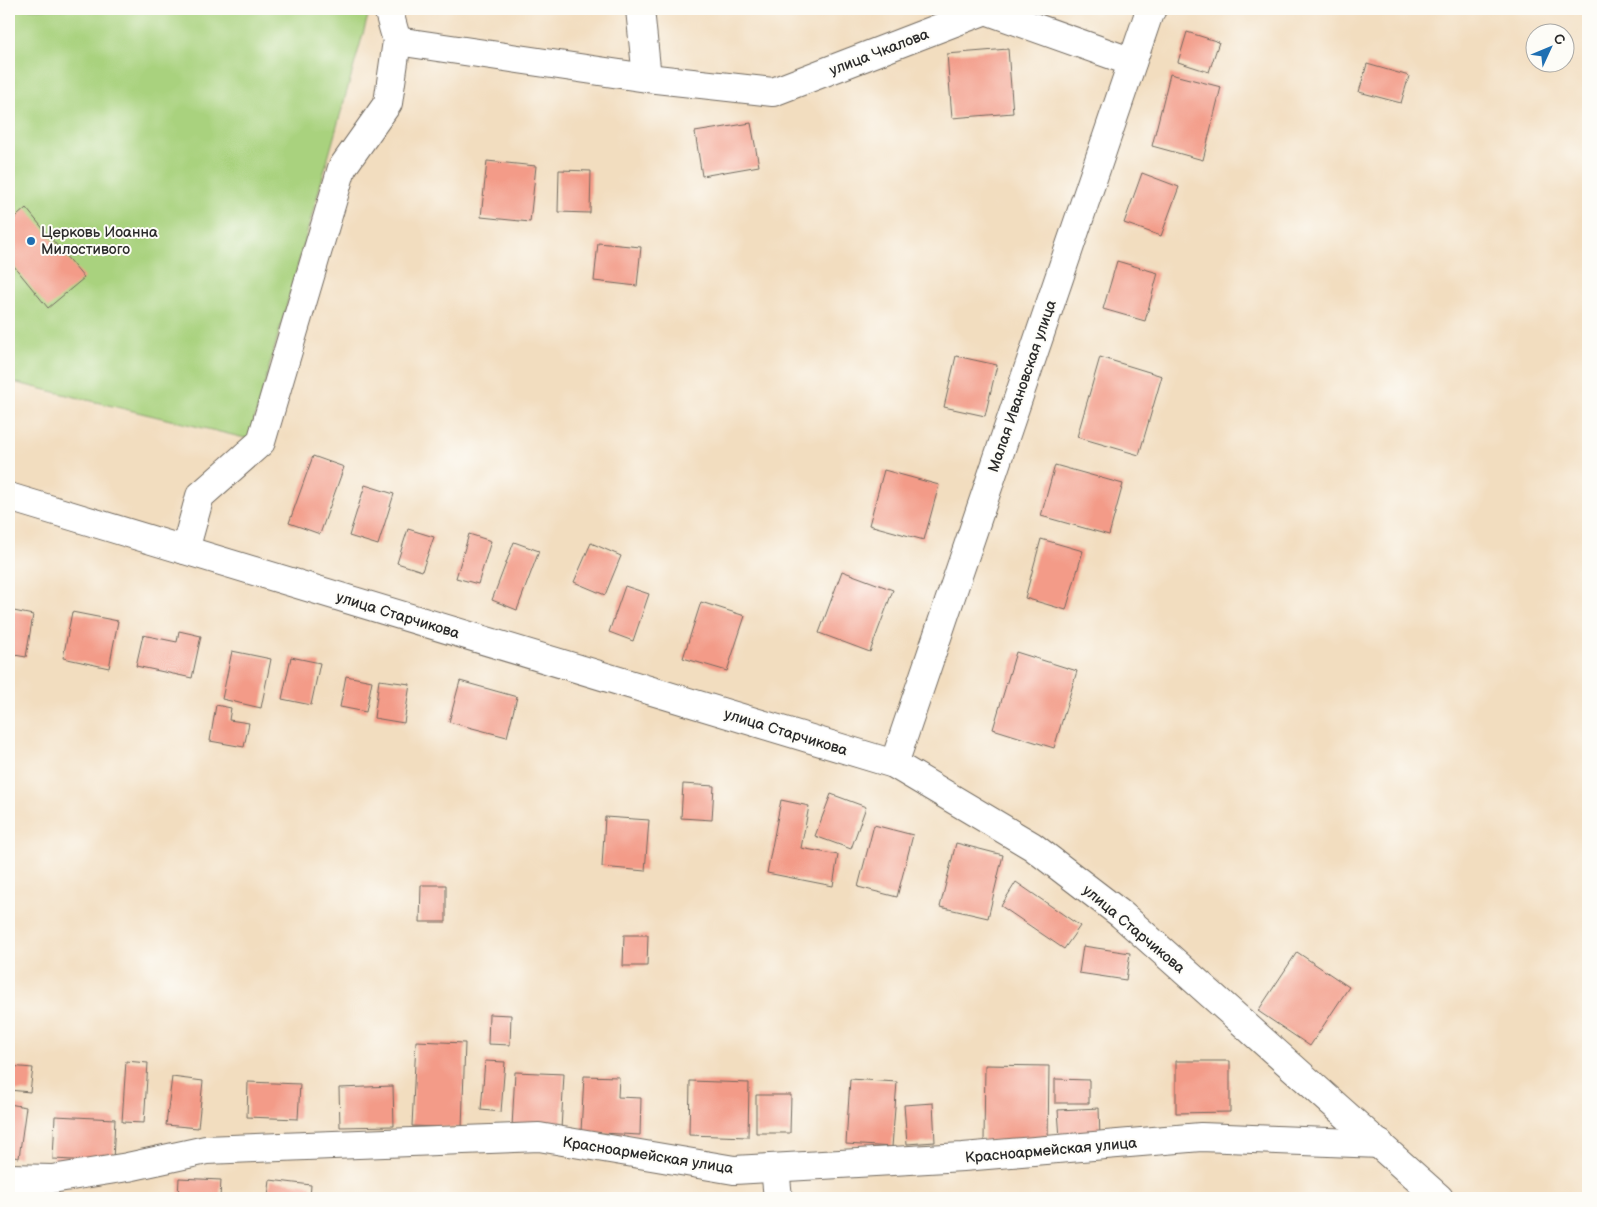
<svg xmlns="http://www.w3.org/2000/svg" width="1597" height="1207" viewBox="0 0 1597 1207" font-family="'Balsamiq Sans',sans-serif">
<rect width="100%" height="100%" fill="#fdfcf7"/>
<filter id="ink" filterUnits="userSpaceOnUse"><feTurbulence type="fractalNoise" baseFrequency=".02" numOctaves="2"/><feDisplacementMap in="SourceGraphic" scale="10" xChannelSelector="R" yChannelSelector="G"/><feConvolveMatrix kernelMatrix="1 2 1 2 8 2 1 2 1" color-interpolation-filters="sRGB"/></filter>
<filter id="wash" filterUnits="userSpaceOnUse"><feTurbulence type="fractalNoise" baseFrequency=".0096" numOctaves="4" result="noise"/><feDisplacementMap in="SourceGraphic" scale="20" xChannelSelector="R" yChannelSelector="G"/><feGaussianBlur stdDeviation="1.12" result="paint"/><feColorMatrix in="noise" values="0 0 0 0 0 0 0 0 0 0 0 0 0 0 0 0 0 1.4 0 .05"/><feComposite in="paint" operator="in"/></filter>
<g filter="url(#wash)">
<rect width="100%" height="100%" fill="#f2ddbf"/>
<path fill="#a9d27e" stroke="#6a7e54" d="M9,9H370L249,439L9,381Z"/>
<g id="blocks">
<g fill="#f39b88">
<path d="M1187,32L1219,42L1209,72L1178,62Z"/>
<path d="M1008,49L1013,113L952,118L947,54Z"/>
<path d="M1367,64L1409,76L1401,103L1359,92Z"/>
<path d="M1170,74L1221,87L1203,160L1152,146Z"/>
<path d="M751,123L759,166L702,176L695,132Z"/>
<path d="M487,161L536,166L530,222L481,217Z"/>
<path d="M559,170L591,171L590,213L558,212Z"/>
<path d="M1142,173L1179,187L1161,236L1124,223Z"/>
<path d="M26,208L84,278L48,308L9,260V223Z"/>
<path d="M598,243L641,247L637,286L594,281Z"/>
<path d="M1117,261L1158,273L1145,321L1103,309Z"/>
<path d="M956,356L997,365L985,416L944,407Z"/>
<path d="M1100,357L1162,376L1139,455L1077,437Z"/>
<path d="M313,456L344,467L320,534L289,523Z"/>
<path d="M1055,465L1123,484L1109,535L1041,516Z"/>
<path d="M884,470L939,485L924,540L869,525Z"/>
<path d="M365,485L394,494L378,545L349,536Z"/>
<path d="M408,529L434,537L422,571L397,563Z"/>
<path d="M469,534L491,541L478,584L456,578Z"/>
<path d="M1041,539L1083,551L1066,610L1025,598Z"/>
<path d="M514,542L539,551L517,610L492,600Z"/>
<path d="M591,543L621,556L605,595L574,582Z"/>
<path d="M842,571L893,590L870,652L819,633Z"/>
<path d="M625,586L649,594L633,641L609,632Z"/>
<path d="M701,602L745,616L727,671L683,658Z"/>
<path d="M9,610L33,615L26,657L9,654Z"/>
<path d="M72,612L118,621L109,668L63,658Z"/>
<path d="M179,631L201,636L192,678L136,666L143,635L177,642Z"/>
<path d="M232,651L271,659L261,708L222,699Z"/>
<path d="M1016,652L1077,671L1054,748L993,729Z"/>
<path d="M291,657L320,663L311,705L282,699Z"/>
<path d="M346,676L372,681L366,712L340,707Z"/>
<path d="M379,680L410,684L404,723L374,718Z"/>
<path d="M460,681L517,697L507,737L449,722Z"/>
<path d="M216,705L231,708L229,720L249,723L244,747L210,741Z"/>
<path d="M683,784L714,786L712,820L681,818Z"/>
<path d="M831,794L866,807L851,849L815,836Z"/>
<path d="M781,800L809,806L801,848L838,855L833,886L767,873Z"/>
<path d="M605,817L649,820L645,871L602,867Z"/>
<path d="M874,825L913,835L897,897L858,887Z"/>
<path d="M956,843L1003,855L988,918L940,907Z"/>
<path d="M1016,882L1080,926L1064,949L1001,906Z"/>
<path d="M421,885H446V922H420Z"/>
<path d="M624,935H648L647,966H623Z"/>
<path d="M1083,946L1130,953L1126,980L1079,973Z"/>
<path d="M1297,952L1349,987L1310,1046L1258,1011Z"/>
<path d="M489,1014L511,1015L510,1045L488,1044Z"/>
<path d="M416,1041L465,1043L462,1128L412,1126Z"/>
<path d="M126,1061L148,1063L144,1123L122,1122Z"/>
<path d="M485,1061L505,1062L501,1112L481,1110Z"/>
<path d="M1176,1061H1230V1112L1176,1113Z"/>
<path d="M985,1065L1049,1066L1048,1141H984Z"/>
<path d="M9,1066L33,1068L30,1092L9,1090Z"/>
<path d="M515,1072L564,1074L561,1130L512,1127Z"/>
<path d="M584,1076L619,1077L618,1097L641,1098L640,1135L581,1132Z"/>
<path d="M172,1077L203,1081L198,1128L166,1125Z"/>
<path d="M850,1079L897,1082L892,1147L846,1144Z"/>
<path d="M1055,1079L1089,1080V1103H1055Z"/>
<path d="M690,1081L749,1083L748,1137L689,1135Z"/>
<path d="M248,1082L300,1084L298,1119L247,1117Z"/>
<path d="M393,1086L394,1126L340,1127L339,1088Z"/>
<path d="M756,1095H791L790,1133H756Z"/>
<path d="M933,1103L935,1142L907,1144L904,1105Z"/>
<path d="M9,1104L26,1107L19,1158L9,1156Z"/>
<path d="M1099,1108L1100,1137L1060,1139L1058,1110Z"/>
<path d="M55,1116L115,1119L113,1162L53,1159Z"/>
<path d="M179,1178L221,1180L220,1198H178Z"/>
<path d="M270,1180L311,1185L310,1198H268Z"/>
</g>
</g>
</g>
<g filter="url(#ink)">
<use href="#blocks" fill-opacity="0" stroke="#71695f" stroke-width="1"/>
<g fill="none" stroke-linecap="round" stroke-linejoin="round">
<defs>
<g id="minor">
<path d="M640,9L647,78"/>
<path d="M397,41L647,78L773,92L986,10L1132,62"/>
<path d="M9,497L894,764L1032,846L1122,915L1439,1198"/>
<path d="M185,550L200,496L261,442L342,168L388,103L397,41L388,9"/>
<path d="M894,764L1149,13L1152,9"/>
<path d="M775,1168L778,1198"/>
<path d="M9,1178L52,1179L128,1167L206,1150L539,1137L734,1170L963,1157L1201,1137L1380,1144"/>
</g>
</defs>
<use href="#minor" stroke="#71695f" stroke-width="30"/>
<use href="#minor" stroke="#fff" stroke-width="28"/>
</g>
</g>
<circle fill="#1f6fb2" stroke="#fdfcf7" stroke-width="2" cx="31" cy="241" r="5"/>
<g text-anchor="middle" stroke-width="4" stroke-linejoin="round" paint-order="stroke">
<g font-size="15" fill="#2b2b2b" stroke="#fdfcf7">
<text transform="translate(879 52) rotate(-21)" y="5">улица Чкалова</text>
<text transform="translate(1022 386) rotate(-71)" y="5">Малая Ивановская улица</text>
<text transform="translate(398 615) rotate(17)" y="5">улица Старчикова</text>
<text transform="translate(786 732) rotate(17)" y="5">улица Старчикова</text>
<text transform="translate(1134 929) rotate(40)" y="5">улица Старчикова</text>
<text transform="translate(1051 1150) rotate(-5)" y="5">Красноармейская улица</text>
<text transform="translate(648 1155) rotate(9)" y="5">Красноармейская улица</text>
</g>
<g font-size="15" fill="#2b2b2b" stroke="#fdfcf7" text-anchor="start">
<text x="41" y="237">Церковь Иоанна<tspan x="41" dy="17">Милостивого</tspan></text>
</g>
</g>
<rect width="1597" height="1207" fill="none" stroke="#fdfcf7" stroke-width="30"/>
<g transform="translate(1550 48) rotate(46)"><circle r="24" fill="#fdfcf7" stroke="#a9a8a5"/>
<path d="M0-4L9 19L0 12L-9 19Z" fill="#1f6fb2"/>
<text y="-8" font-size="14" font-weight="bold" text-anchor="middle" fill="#2b2b2b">С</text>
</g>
</svg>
